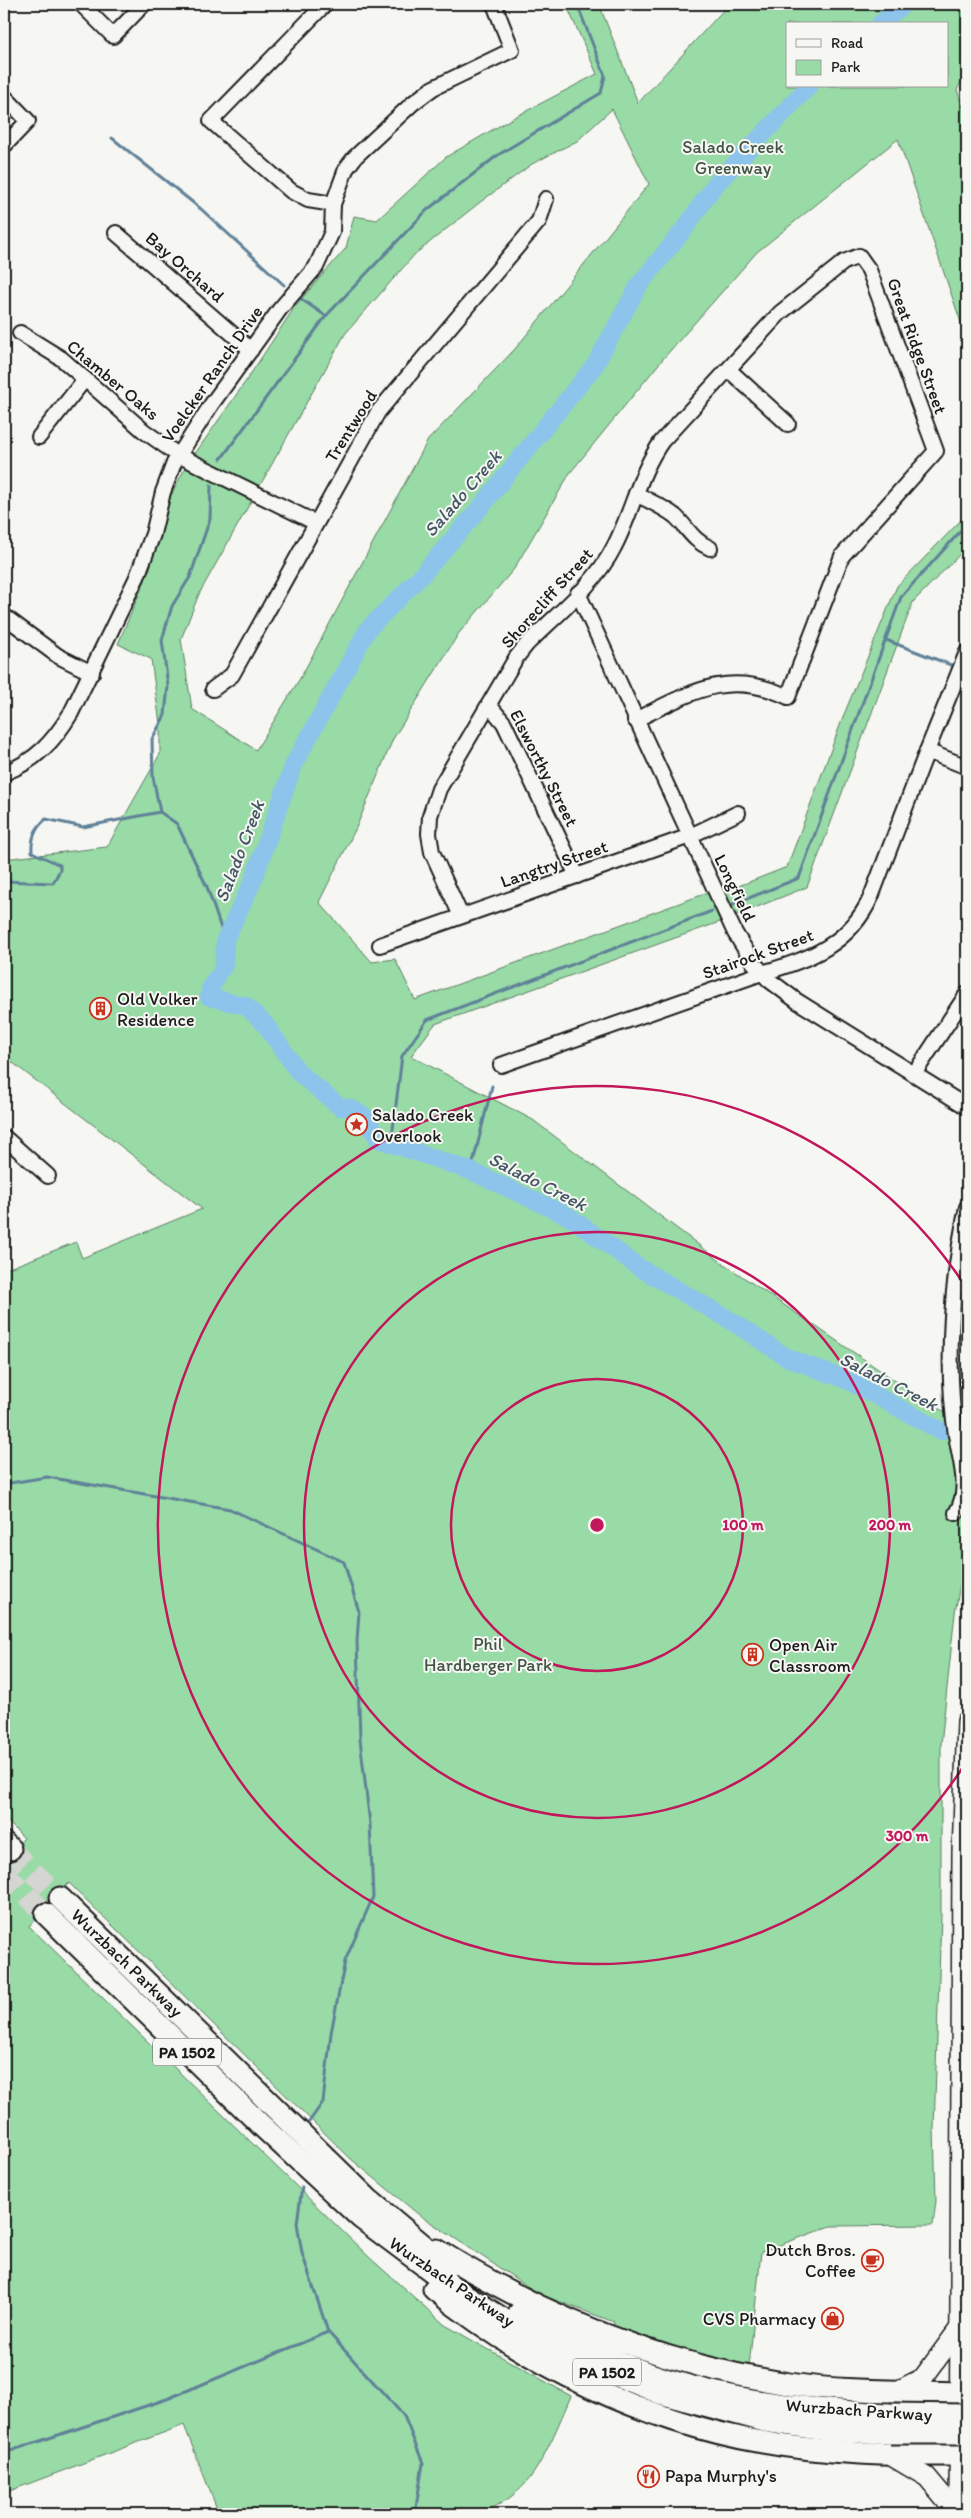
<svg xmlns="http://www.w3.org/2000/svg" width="971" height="2518" viewBox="0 0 971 2518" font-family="Itim,sans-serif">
<rect width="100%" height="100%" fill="#f6f6f2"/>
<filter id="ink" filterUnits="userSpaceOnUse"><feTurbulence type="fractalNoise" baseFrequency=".02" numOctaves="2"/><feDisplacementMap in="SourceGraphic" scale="10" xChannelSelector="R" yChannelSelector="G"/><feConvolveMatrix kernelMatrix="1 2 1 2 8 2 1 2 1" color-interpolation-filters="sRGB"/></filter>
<g filter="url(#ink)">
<path fill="#98dba6" stroke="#5a7c61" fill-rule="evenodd" d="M566,4H599L638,103L729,4H967V71L957,90L967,118V340L898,139L757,252L662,360L570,473L514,569L459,633L393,739L356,828L319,902L372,962L395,959L415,1000L704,894L726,891L787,867L845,712L897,586L967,514V547L913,602L807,887L717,923L435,1024L411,1056L533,1120L724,1264L925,1401L967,1424V1543L955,1613L941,1744V1915L934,2129L936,2201L933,2225L831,2226L761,2252L749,2366L682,2350L613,2328L614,2322L539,2294L418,2214L351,2159L69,1883L29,1926L370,2258L445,2325L571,2396C560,2421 543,2464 526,2483C513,2498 495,2508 477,2514H219L184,2425L4,2493V1859L24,1838L4,1818V1270L76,1242L82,1258L202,1209L4,1056V859L107,847L160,754V724L151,659L118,644L150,568L167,503L185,468L246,381L296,305L346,248L354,216L377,220L446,157L511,119L597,74ZM787,24H947V86H787ZM612,109L649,184L515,349L428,440L302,675L256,750L192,709L181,639L199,594L345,334L415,254L479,203L532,164L577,141Z"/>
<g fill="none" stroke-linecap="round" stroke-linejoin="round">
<g stroke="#5f8198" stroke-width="3">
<path d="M112,138L201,209L284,285"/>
<path d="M301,299L326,316"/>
<path d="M221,459L326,316L427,210L498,155L601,93L605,76L577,4"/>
<path d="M211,485L210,519L190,577L172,606L162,640L168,686L165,715L152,739L153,777L160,812L177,824L207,887L225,940"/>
<path d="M886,640L951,665"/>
<path d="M4,881L53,883L60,870V865L32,852C31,839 36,827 46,819L83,827L160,812"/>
<path d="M731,905L799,878L901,597L967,524"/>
<path d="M391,1145L402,1056L427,1020L712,911"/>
<path d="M471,1171L492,1086"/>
<path d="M4,1484L47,1477L230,1509L344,1562L359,1612L357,1641L360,1739L370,1824L373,1897L345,1961L331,2033L323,2102L309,2122"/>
<path d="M302,2187L297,2223L302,2253L328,2332L404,2416L423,2463L415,2514"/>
<path d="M4,2453L167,2399L328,2332"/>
</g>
<g stroke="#8cc4eb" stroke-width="18">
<path d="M880,24L904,4"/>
<path d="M222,969L224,965L225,940L253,881L294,764L368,629L420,577L480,508L595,365L639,285L685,228L714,186L809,86"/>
<path d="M216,978L210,989L209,997L246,1006L265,1024L299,1073L340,1107L350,1108L367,1118L378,1139L471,1171L570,1217L640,1268L728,1319L786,1357L849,1381L941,1431"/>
</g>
<g stroke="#d5d5d2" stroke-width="21" stroke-dasharray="21 11" stroke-linecap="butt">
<path d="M10,1849L60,1898"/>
<path d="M4,1873L46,1914"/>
</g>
<defs>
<g id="minor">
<path d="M81,4L113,36L144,4"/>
<path d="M325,4L211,121L291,191L308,200L333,204"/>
<path d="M4,96L28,121L4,146"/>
<path d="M116,233L251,350"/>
<path d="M20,333L62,359L144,431L178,455L316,523"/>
<path d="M729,370L788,424"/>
<path d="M39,437L85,379"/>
<path d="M636,494C649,501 663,507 675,516C688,528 693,541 710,548"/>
<path d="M578,593L735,933L753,962L769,980L797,1001L967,1107"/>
<path d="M4,616L58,656L92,673"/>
<path d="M213,689L232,675L378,412L539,221L546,199"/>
<path d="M489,705L504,723L577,876"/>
<path d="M927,751L967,767"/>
<path d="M4,773C36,761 54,741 71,713L137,577L153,534L163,492L174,463L211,405L280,309L316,267L332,232L333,204L346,169L355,157L413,103L433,88L512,50L494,4"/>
<path d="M461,916L432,852L429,834L430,816L439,789L516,658L527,644C557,614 595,585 614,547C632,513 639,473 662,441L780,313L844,262L859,256L869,270L936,451L842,556L788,697C728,668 690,693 635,720"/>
<path d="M380,945L690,836L738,813"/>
<path d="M501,1065L762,973C809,960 850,944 871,897L927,751L967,652"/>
<path d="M914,1074L967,994"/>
<path d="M4,1137L48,1176"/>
<path d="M956,1513C971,1490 960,1461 956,1435C945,1364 952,1277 967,1207"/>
</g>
<g id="major">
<path d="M897,2391L923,2378L959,2329"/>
<path d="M890,2455L927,2477L958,2514"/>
<path d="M959,2514L962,1852L967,1721"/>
</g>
<g id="highway">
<path d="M4,1843L10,1849"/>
<path d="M60,1898L368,2199L448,2266"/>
<path d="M46,1914L261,2125L361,2218L457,2290L511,2324L562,2353L660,2393L765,2421L833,2431L890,2433"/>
<path d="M437,2250C544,2317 664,2365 789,2384C845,2392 903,2391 960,2393"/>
<path d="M434,2289C528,2365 643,2421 762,2442C827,2454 893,2455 958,2455"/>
<path d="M520,2312C565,2338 615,2363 665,2379C737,2402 813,2411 889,2414"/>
</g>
</defs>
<use href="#minor" stroke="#1c1c1c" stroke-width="18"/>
<use href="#major" stroke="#1c1c1c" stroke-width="22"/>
<use href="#highway" stroke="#1c1c1c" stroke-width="25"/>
<use href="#minor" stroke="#f6f6f2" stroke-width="14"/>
<use href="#major" stroke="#f6f6f2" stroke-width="19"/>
<use href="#highway" stroke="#f6f6f2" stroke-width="21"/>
<defs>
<g id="highway-bridge">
<path d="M889,2414L967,2415"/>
<path d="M890,2433H967"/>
</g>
</defs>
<use href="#highway-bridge" stroke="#1c1c1c" stroke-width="25" stroke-linecap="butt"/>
<use href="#highway-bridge" stroke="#f6f6f2" stroke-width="21"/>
</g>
</g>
<g fill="none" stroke="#c2185b" stroke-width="2.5">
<circle cx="597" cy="1525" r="146"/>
<circle cx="597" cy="1525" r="293"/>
<path d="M967 1761A439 439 0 1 1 967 1289"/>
</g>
<defs>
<symbol id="building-ring" viewBox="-11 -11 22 22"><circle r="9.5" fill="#f6f6f2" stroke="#c8321e" stroke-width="1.5"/><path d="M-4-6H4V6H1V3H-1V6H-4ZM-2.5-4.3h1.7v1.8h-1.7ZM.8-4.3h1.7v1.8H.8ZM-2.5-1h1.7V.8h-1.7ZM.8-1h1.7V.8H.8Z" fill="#c8321e"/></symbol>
<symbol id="sight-ring" viewBox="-11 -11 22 22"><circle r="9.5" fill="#f6f6f2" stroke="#c8321e" stroke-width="1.5"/><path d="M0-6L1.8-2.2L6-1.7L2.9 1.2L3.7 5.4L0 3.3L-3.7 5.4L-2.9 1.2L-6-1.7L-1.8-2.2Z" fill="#c8321e"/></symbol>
<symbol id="cafe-ring" viewBox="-11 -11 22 22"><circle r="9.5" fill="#f6f6f2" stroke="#c8321e" stroke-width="1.5"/><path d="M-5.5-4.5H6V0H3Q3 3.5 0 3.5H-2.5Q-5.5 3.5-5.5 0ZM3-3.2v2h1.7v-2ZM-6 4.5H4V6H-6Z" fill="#c8321e"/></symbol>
<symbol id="shop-ring" viewBox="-11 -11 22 22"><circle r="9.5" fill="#f6f6f2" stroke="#c8321e" stroke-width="1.5"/><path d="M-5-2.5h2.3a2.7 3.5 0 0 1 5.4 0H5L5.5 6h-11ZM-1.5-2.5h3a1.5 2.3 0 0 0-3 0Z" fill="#c8321e"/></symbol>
<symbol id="restaurant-ring" viewBox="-11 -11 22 22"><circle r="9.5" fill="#f6f6f2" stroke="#c8321e" stroke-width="1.5"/><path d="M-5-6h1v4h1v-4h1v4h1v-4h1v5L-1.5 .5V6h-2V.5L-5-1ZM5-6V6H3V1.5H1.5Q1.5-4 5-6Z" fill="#c8321e"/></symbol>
</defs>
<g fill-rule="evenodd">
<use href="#building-ring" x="88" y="996" width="25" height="25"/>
<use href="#sight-ring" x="344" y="1112" width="25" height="25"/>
<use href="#building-ring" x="740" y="1642" width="25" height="25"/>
<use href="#cafe-ring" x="860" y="2248" width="25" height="25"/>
<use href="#shop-ring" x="820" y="2306" width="25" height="25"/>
<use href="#restaurant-ring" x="636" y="2464" width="25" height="25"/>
</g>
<g text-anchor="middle" stroke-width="4" stroke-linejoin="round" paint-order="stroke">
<g fill="#f6f6f2" stroke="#5d5d5c" stroke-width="1">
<rect x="153" y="2038.5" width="68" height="27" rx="4"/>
<rect x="573" y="2358.5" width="68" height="27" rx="4"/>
</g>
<g font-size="16" font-weight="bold" fill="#1c1c1c">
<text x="187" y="2058">PA 1502</text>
<text x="607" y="2378">PA 1502</text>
</g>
<g font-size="18" fill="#415545" stroke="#f6f6f2">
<text x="733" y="153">Salado Creek<tspan x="733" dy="21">Greenway</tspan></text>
<text x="488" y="1650">Phil<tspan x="488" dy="21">Hardberger Park</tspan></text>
</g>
<g font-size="18" fill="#1c1c1c" stroke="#f6f6f2">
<text transform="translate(185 267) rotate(41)" y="6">Bay Orchard</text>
<text transform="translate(917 346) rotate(70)" y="6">Great Ridge Street</text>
<text transform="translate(212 374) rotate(-55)" y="6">Voelcker Ranch Drive</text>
<text transform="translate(113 380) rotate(40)" y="6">Chamber Oaks</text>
<text transform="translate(351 426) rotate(-58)" y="6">Trentwood</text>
<text transform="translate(547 598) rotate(-48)" y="6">Shorecliff Street</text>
<text transform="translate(544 768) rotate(63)" y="6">Elsworthy Street</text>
<text transform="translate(554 864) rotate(-19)" y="6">Langtry Street</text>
<text transform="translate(735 888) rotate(64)" y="6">Longfield</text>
<text transform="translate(758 954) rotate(-20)" y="6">Stairock Street</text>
<text transform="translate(127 1963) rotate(44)" y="6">Wurzbach Parkway</text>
<text transform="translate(452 2282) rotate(34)" y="6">Wurzbach Parkway</text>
<text transform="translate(859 2410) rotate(4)" y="6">Wurzbach Parkway</text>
</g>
<g font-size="18" fill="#1c1c1c" stroke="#f6f6f2" text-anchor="start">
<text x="117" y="1005">Old Volker<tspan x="117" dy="21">Residence</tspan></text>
<text x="372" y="1121">Salado Creek<tspan x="372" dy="21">Overlook</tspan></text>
<text x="769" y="1651">Open Air<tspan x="769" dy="21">Classroom</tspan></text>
<text x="856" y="2256" text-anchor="end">Dutch Bros.<tspan x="856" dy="21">Coffee</tspan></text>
<text x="816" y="2325" text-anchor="end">CVS Pharmacy</text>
<text x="665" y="2482">Papa Murphy's</text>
</g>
<g font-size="19" font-style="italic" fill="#435764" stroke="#f6f6f2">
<text transform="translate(462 493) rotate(-49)" y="7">Salado Creek</text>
<text transform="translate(239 851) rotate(-69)" y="7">Salado Creek</text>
<text transform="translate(538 1181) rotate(27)" y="7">Salado Creek</text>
<text transform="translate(889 1381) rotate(27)" y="7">Salado Creek</text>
</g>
</g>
<circle cx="597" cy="1525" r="8" fill="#c2185b" stroke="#f6f6f2" stroke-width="2.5"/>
<g font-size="15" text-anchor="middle" font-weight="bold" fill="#c2185b" stroke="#f6f6f2" stroke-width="4" stroke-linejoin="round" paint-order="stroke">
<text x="743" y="1530">100 m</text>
<text x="890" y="1530">200 m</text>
<text x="907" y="1841">300 m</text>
</g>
<rect width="971" height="2518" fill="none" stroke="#f6f6f2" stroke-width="20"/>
<rect x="10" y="10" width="951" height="2498" fill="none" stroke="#1c1c1c" stroke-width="2" filter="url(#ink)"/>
<rect x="786" y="22" width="162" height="65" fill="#f6f6f2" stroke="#9f9f9c"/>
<rect x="796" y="39" width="25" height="8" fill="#f6f6f2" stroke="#9f9f9c"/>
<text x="831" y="48" font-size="15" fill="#1c1c1c">Road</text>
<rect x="796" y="60" width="25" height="15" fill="#98dba6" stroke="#9f9f9c"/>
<text x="831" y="72" font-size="15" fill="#1c1c1c">Park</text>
</svg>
